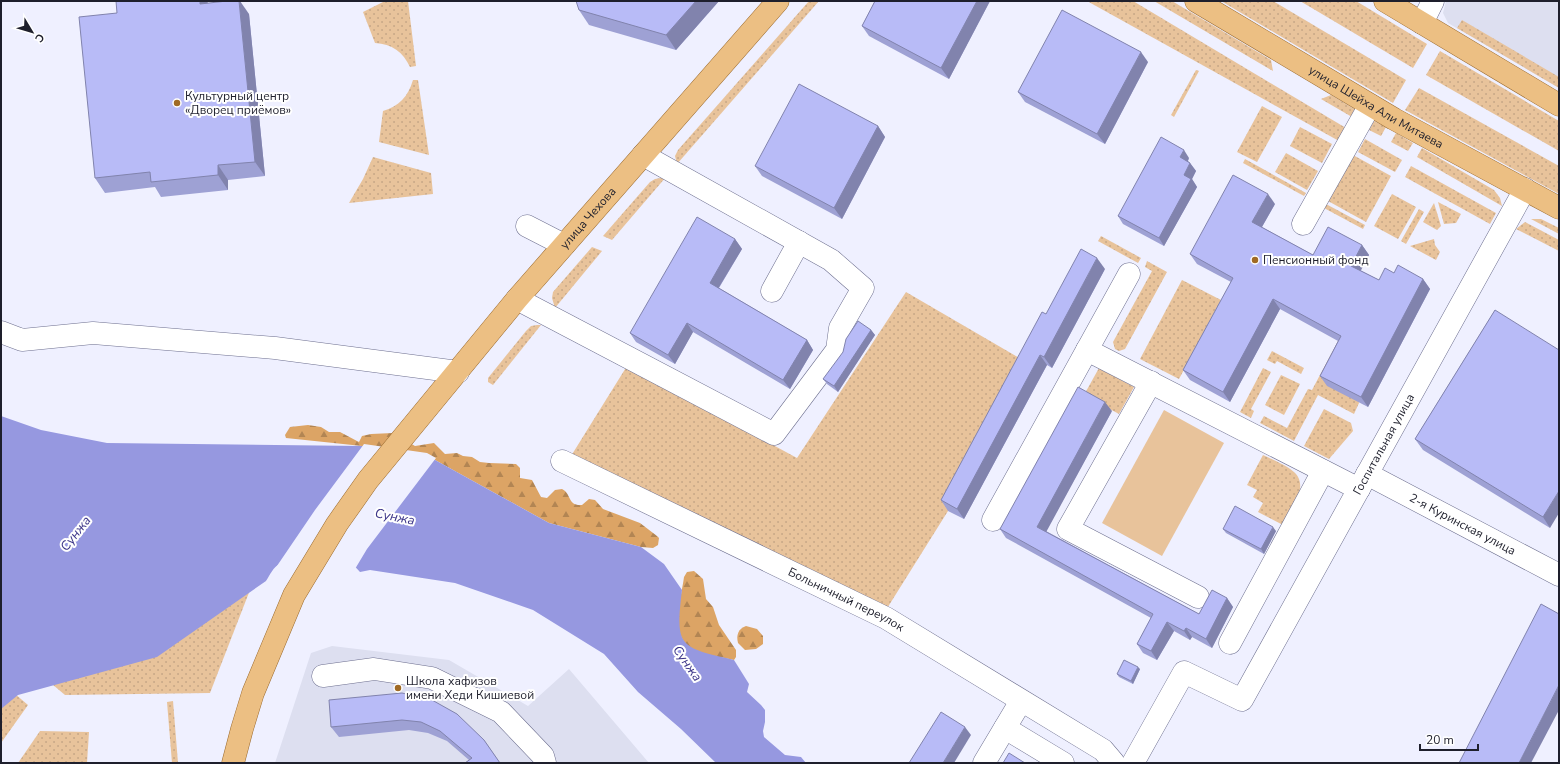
<svg xmlns="http://www.w3.org/2000/svg" width="1560" height="764" viewBox="0 0 1560 764" font-family="'Nunito Sans',sans-serif">
<defs>
<pattern id="green-dots" width="8" height="8" patternUnits="userSpaceOnUse"><rect width="8" height="8" fill="#e8c39b"/><path d="M2 2h.1M6 6h.1" fill="none" stroke="#c7a786" stroke-width="1.8" stroke-linecap="round"/></pattern>
<pattern id="forest-firs" width="22" height="20" patternUnits="userSpaceOnUse"><rect width="22" height="20" fill="#dca465"/><path d="M5 1l3.5 6h-7zM16 11l3.5 6h-7z" fill="#b28553"/></pattern>
</defs>
<rect width="100%" height="100%" fill="#eff0ff"/>
<g fill="#dddff0">
<path d="M1446,1H1559V88L1448,23L1443,13Z"/>
<path d="M332,646L449,660L528,706L569,669L649,763H275L311,653Z"/>
</g>
<g fill="url(#green-dots)">
<path d="M385,1H408L416,66L410,67C403,52 392,44 375,43L363,12Z"/>
<path d="M809,1H819L677,164L675,156L678,150Z"/>
<path d="M1087,1H1133L1346,128L1339,141Z"/>
<path d="M1154,1H1172L1271,60L1273,71Z"/>
<path d="M1221,1H1273L1406,80L1393,103Z"/>
<path d="M1300,1H1356L1427,44L1413,68Z"/>
<path d="M1462,20L1559,77V88L1457,28Z"/>
<path d="M1440,51L1559,121V151L1426,75Z"/>
<path d="M1196,70L1199,71L1174,117L1171,115Z"/>
<path d="M413,80H418L429,155L379,142L383,111C399,106 408,97 413,80Z"/>
<path d="M1419,88L1559,166V194L1405,110Z"/>
<path d="M1331,95L1356,110L1352,117L1321,99Z"/>
<path d="M1262,106L1282,117L1257,162L1237,152Z"/>
<path d="M1374,121L1386,127L1381,136L1369,130Z"/>
<path d="M1300,127L1332,144L1322,163L1290,146Z"/>
<path d="M1396,133L1413,143L1408,151L1391,142Z"/>
<path d="M1365,139L1402,160L1395,172L1358,152Z"/>
<path d="M1422,148L1494,190L1500,198L1502,206L1417,157Z"/>
<path d="M1286,153L1318,171L1307,190L1275,172Z"/>
<path d="M1353,155L1391,176L1366,222L1328,201Z"/>
<path d="M373,157L431,173L433,194L349,203L363,179Z"/>
<path d="M1245,159L1306,193L1304,196L1243,163Z"/>
<path d="M1411,166L1496,213L1490,224L1405,177Z"/>
<path d="M666,177L612,240L603,236L650,182L655,179Z"/>
<path d="M1392,194L1416,207L1398,239L1374,226Z"/>
<path d="M1438,202L1461,214L1456,223L1444,224Z"/>
<path d="M1434,203L1441,226L1437,230L1423,222Z"/>
<path d="M1326,204L1365,225L1363,229L1324,208Z"/>
<path d="M1419,209L1424,212L1406,244L1401,241Z"/>
<path d="M1531,219H1541L1559,228V234Z"/>
<path d="M1525,222L1559,240V251L1516,229Z"/>
<path d="M1101,236L1141,258L1138,263L1098,241Z"/>
<path d="M1434,239L1435,245L1440,252L1436,260L1410,246Z"/>
<path d="M592,247L602,251L555,308L552,298L553,292Z"/>
<path d="M1147,261L1167,272L1125,349L1119,351L1115,349L1113,342L1152,271L1145,267Z"/>
<path d="M1182,280L1221,300L1179,379L1140,359Z"/>
<path d="M906,292L1028,363L948,511L886,610L571,456L627,366L797,458Z"/>
<path d="M537,325H541L493,385L488,382V378L526,331L531,326Z"/>
<path d="M1338,341L1348,346L1359,403L1354,414L1318,395L1294,441L1260,423L1264,416L1287,428L1308,389L1312,390Z"/>
<path d="M1272,351L1304,368L1301,374L1277,361L1275,364L1267,360Z"/>
<path d="M1099,368L1134,387L1119,414L1084,395Z"/>
<path d="M1263,368L1271,372L1251,409L1254,411L1251,418L1240,412Z"/>
<path d="M1281,375L1300,384L1284,415L1265,405Z"/>
<path d="M1324,409L1351,423L1353,431L1329,459L1304,446Z"/>
<path d="M1263,455C1273,460 1286,465 1294,472C1310,486 1291,510 1283,525L1258,512L1263,503L1253,497L1257,490L1247,485Z"/>
<path d="M257,572L210,693L65,695L1,641Z"/>
<path d="M1,682L28,705L1,743Z"/>
<path d="M173,701L178,763H172L167,702Z"/>
<path d="M40,731L89,732L87,763H18Z"/>
</g>
<g fill="url(#forest-firs)">
<path d="M308,425L321,427L329,432H340L357,441L359,442L362,436L371,434L393,433L415,446L434,443L445,454L457,453L463,456L472,457L480,462L489,463L516,464L520,468V478L532,480L541,497L547,498L555,490L562,489C572,494 567,506 582,505L589,499L595,500L603,509L640,523L657,536L659,538L658,545L653,548L641,547L549,523L426,455L362,446L286,438L285,435L290,427Z"/>
<path d="M694,571L703,579L706,599L713,607L719,625L736,650V657L734,660C722,657 706,656 695,651C668,638 681,600 684,577L687,572Z"/>
<path d="M746,626L757,629L763,636V644L756,649L745,650L738,643C736,635 738,629 746,626Z"/>
</g>
<path fill="#e8c39b" d="M1164,410L1224,443L1162,556L1102,523Z"/>
<path fill="#9698e0" d="M1,416L41,430L107,443L362,446L426,455L549,523L641,547L664,564L682,590C675,648 679,647 734,660L749,684L747,692L761,705L765,710V722L763,731L764,737L785,755L801,757L806,763H716L681,729L638,692L604,654L533,610L455,583L370,570L360,572L346,557C332,556 291,557 280,564C273,567 270,575 266,581L157,657L18,695L1,709Z"/>
<path fill="#eff0ff" d="M364,444L427,453L436,458L367,549L355,569L345,559L310,557L295,563L281,565L264,585L315,510Z"/>
<g fill="none" stroke-linecap="round" stroke-linejoin="round">
<defs>
<g id="minor">
<path d="M1422,23L1433,1"/>
<path d="M1303,224L1370,105"/>
<path d="M527,226L564,245"/>
<path d="M772,291L799,242"/>
<path d="M517,299L774,434L837,350L840,328L863,288L831,260L643,155"/>
<path d="M1,332L22,340L93,333L275,348L458,372"/>
<path d="M1087,350L1359,489"/>
<path d="M1151,382L1068,529L1198,597"/>
<path id="s1" d="M562,461L886,618L1103,750L1114,763"/>
<path id="s2" d="M1367,474L1559,575"/>
<path d="M993,520L1129,274"/>
<path d="M1230,643L1323,471"/>
<path d="M323,676L374,669L432,678L501,712L543,756L545,763"/>
<path d="M1005,728L1063,763"/>
<path d="M984,763L1021,701"/>
<path id="s3" d="M1133,763L1184,672L1242,700L1525,189"/>
</g>
<g id="major">
<path id="s4" d="M1196,1L1394,119L1559,208"/>
<path d="M1385,1L1559,105"/>
<path id="s5" d="M233,763L242,729L253,693L294,595L337,524L368,480L517,299L778,1"/>
</g>
</defs>
<use href="#minor" stroke="#6d6f8f" stroke-width="23"/>
<use href="#major" stroke="#9b6b2f" stroke-width="23"/>
<use href="#minor" stroke="#fff" stroke-width="22"/>
<use href="#major" stroke="#ecbf83" stroke-width="22"/>
</g>
<g fill="#9ea1d4">
<path d="M719,1L676,50L589,25L579,10Z"/>
<path d="M875,1H990L949,79L869,36L862,26Z"/>
<path d="M208,3L249,14L265,176L228,180V190L161,197L155,187L105,193L95,178Z"/>
<path d="M1148,62L1105,144L1025,102L1018,92Z"/>
<path d="M878,126L885,137L842,219L762,176L755,166Z"/>
<path d="M1189,158L1188,161L1190,163L1196,171L1192,179L1197,187L1164,246L1123,224L1118,216Z"/>
<path d="M1275,204L1262,227L1313,255L1362,245L1369,255L1360,270L1379,280L1394,273L1423,279L1430,289L1368,407L1327,386L1320,376L1338,341L1280,309L1230,402L1190,380L1183,370L1231,282L1197,264L1190,254Z"/>
<path d="M735,239L742,249L719,288L807,340L813,350L790,389L693,332L675,364L636,342L630,333Z"/>
<path d="M1105,269L1052,368L1047,365L964,519L948,511L941,500L1046,314Z"/>
<path d="M1495,310L1550,528L1423,450L1415,439Z"/>
<path d="M871,330L875,335L838,392L827,384L823,379Z"/>
<path d="M1112,411L1046,531L1199,614L1227,598L1233,607L1212,648L1192,637L1190,640L1174,631L1157,660L1143,653L1137,644L1151,618L1006,538L1000,529Z"/>
<path d="M1223,529L1276,531L1264,554L1226,533Z"/>
<path d="M1140,669L1133,684L1119,677L1117,674Z"/>
<path d="M402,693L484,740L500,763H465L469,760L447,741L428,733L409,730L339,737L331,727Z"/>
</g>
<g fill="#8183ad">
<path d="M200,1H207L208,3L210,18L200,4Z"/>
<path d="M239,1H240L249,14L265,176L255,162Z"/>
<path d="M696,1H719L676,50L666,35Z"/>
<path d="M977,1H990L949,79L941,68Z"/>
<path d="M1141,52L1148,62L1105,144L1097,134Z"/>
<path d="M878,126L885,137L842,219L834,208Z"/>
<path d="M1184,150L1189,158L1186,165L1180,157Z"/>
<path d="M1190,163L1196,171L1192,179L1197,187L1164,246L1159,238L1184,175Z"/>
<path d="M218,165L228,180V190L218,175Z"/>
<path d="M1268,194L1275,204L1259,232L1252,222Z"/>
<path d="M735,239L742,249L716,292L710,283Z"/>
<path d="M1362,245L1369,255L1358,276L1351,266Z"/>
<path d="M1097,258L1105,269L1052,368L1044,357Z"/>
<path d="M1423,279L1430,289L1368,407L1361,397Z"/>
<path d="M1273,299L1280,309L1230,402L1223,392Z"/>
<path d="M687,323L693,332L675,364L668,355Z"/>
<path d="M871,330L875,335L838,392L834,386Z"/>
<path d="M807,340L813,350L790,389L783,380Z"/>
<path d="M1040,355L1047,365L964,519L957,509Z"/>
<path d="M1105,402L1112,411L1044,536L1037,527Z"/>
<path d="M1559,491V513L1550,528L1543,517Z"/>
<path d="M1273,527L1276,531L1264,554L1261,549Z"/>
<path d="M1227,598L1233,607L1212,648L1206,639Z"/>
<path d="M1167,622L1174,631L1157,660L1151,651Z"/>
<path d="M1186,628L1192,637L1190,640L1184,631Z"/>
<path d="M1138,667L1140,669L1133,684L1131,681Z"/>
<path d="M1559,685V710L1531,763H1519Z"/>
<path d="M965,727L971,735L954,763H943Z"/>
</g>
<g fill="#b8bbf7" stroke="#8183ad">
<path d="M116,1H200V4L227,1H239L255,162L218,165V175L151,182L150,172L95,178L79,17L117,13Z"/>
<path d="M576,1H696L666,35L579,10Z"/>
<path d="M875,1H977L941,68L862,26Z"/>
<path d="M1062,10L1141,52L1097,134L1018,92Z"/>
<path d="M799,84L878,126L834,208L755,166Z"/>
<path d="M1161,137L1184,150L1180,157L1190,163L1184,175L1191,179L1159,238L1118,216Z"/>
<path d="M1233,175L1268,194L1252,222L1313,255L1328,227L1362,245L1351,266L1379,280L1385,268L1394,273L1398,265L1423,279L1361,397L1320,376L1341,336L1273,299L1223,392L1183,370L1233,278L1190,254Z"/>
<path d="M697,217L735,239L710,283L807,340L783,380L687,323L668,355L630,333Z"/>
<path d="M1081,249L1097,258L1044,357L1040,355L957,509L941,500L1042,312L1046,314Z"/>
<path d="M1495,310L1559,350V491L1543,517L1415,439Z"/>
<path d="M858,321L871,330L834,386L823,379L843,352L846,339Z"/>
<path d="M1078,387L1105,402L1037,527L1199,614L1212,590L1227,598L1206,639L1186,628L1184,631L1167,622L1151,651L1137,644L1153,614L1000,529Z"/>
<path d="M1235,506L1273,527L1261,549L1223,529Z"/>
<path d="M1541,604L1559,614V685L1519,763H1459Z"/>
<path d="M1124,660L1138,667L1131,681L1117,674Z"/>
<path d="M402,693L432,700L457,714L484,740L500,763H465L472,758L440,731L421,722L402,720L331,727L329,700Z"/>
<path d="M941,712L965,727L943,763H909Z"/>
<path d="M1009,753L1025,763H1003Z"/>
</g>
<g fill="#a06a24" stroke="#fff" stroke-width="1.5">
<circle cx="177" cy="103" r="4"/>
<circle cx="1255" cy="260" r="4"/>
<circle cx="398" cy="688" r="4"/>
</g>
<g text-anchor="middle" stroke-width="4" stroke-linejoin="round" paint-order="stroke">
<g font-size="12" fill="#1e1f2c" stroke="#fff" text-anchor="start">
<text x="185" y="100">Культурный центр<tspan x="185" dy="14">«Дворец приёмов»</tspan></text>
<text x="1263" y="264">Пенсионный фонд</text>
<text x="406" y="685">Школа хафизов<tspan x="406" dy="14">имени Хеди Кишиевой</tspan></text>
</g>
<g font-size="12" fill="#1e1f2c" stroke="#fff">
<text dy="4" stroke="none"><textPath href="#s4" startOffset="209">улица Шейха Али Митаева</textPath></text>
<text dy="4" stroke="none"><textPath href="#s5" startOffset="658">улица Чехова</textPath></text>
<text dy="4" stroke="none"><textPath href="#s3" startOffset="461">Госпитальная улица</textPath></text>
<text dy="4" stroke="none"><textPath href="#s2" startOffset="108">2-я Куринская улица</textPath></text>
<text dy="4" stroke="none"><textPath href="#s1" startOffset="316">Больничный переулок</textPath></text>
</g>
<g font-size="13" font-style="italic" fill="#3c3588" stroke="#fff">
<text transform="translate(395 516) rotate(11)" y="5">Сунжа</text>
<text transform="translate(75 533) rotate(-52)" y="5">Сунжа</text>
<text transform="translate(688 663) rotate(55)" y="5">Сунжа</text>
</g>
</g>
<rect width="1560" height="764" fill="none" stroke="#1e1f2c" stroke-width="4"/>
<g transform="translate(32 32) rotate(128)" stroke="#ffffff" stroke-width="3" paint-order="stroke">
<path d="M0-3L7 15L0 10L-7 15Z" fill="#1e1f2c"/>
<text y="-6" font-size="11" font-weight="bold" text-anchor="middle" fill="#1e1f2c">С</text>
</g>
<path d="M1420 744v6h58v-6" fill="none" stroke="#1e1f2c" stroke-width="2"/>
<text x="1426" y="744" font-size="12" fill="#1e1f2c" stroke="#ffffff" stroke-width="3" paint-order="stroke">20 m</text>
</svg>
